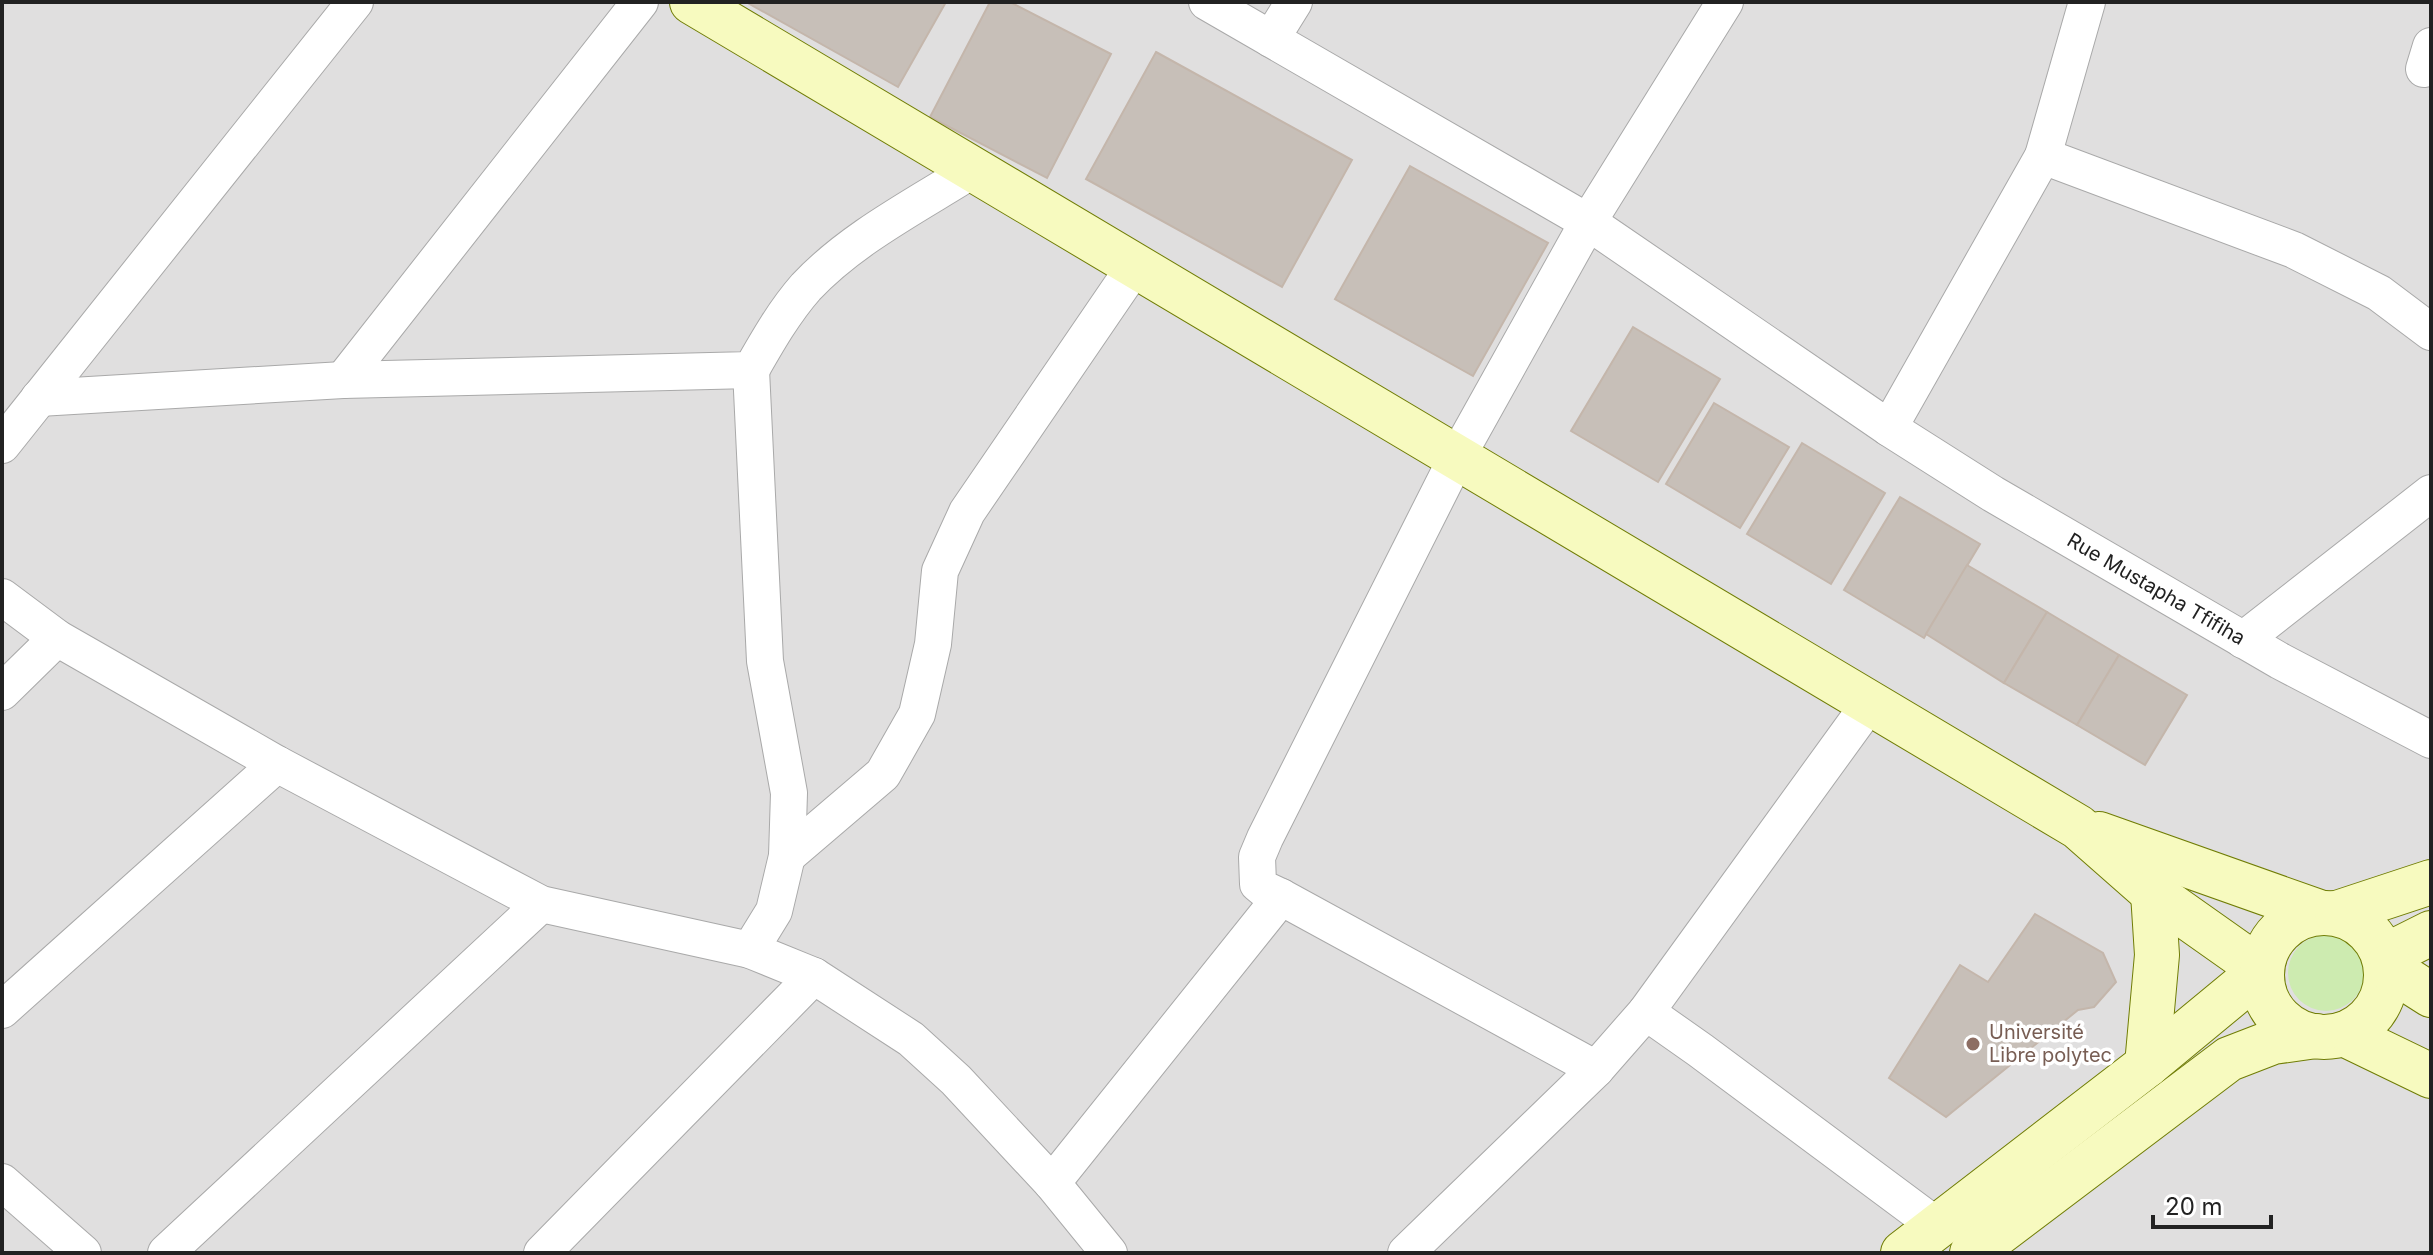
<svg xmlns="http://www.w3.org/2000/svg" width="2433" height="1255" viewBox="0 0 2433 1255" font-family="Inter,sans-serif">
<rect width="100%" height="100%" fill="#f2efe9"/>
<rect fill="#e0dfdf" x="2" y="2" width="2429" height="1251"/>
<circle fill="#cdebb0" cx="2326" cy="973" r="38"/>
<g fill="#c7bfb8" stroke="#c4b6ab" stroke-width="2">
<path d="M746,2H946L898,87Z"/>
<path d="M990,2H1010L1111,54L1047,178L930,117Z"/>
<path d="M1156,52L1352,160L1282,287L1086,179Z"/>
<path d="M1410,166L1548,243L1473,376L1335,299Z"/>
<path d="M1633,327L1720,379L1658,482L1571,431Z"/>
<path d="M1714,403L1789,447L1740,528L1666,484Z"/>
<path d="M1802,443L1885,493L1831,584L1747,534Z"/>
<path d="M1900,497L1980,544L1924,638L1844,590Z"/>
<path d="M1967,565L2047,612L2004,683L1926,634Z"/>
<path d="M2047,612L2119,655L2077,725L2004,683Z"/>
<path d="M2119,655L2187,695L2145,765L2077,725Z"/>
<path d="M2035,914L2103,953L2116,982L2094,1007L2078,1010L1946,1117L1889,1078L1960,965L1988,982Z"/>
</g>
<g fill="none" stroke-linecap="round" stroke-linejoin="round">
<defs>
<g id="minor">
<path d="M1207,2L1588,222L1889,428L2043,156L2294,250L2379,293L2431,332"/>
<path d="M1271,39L1294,2"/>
<path d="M2424,69L2431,46"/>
<path d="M2043,156L2087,2"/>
<path d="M751,370L765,661L789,793L787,856L774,911L750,950L814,976L911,1039L956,1080L1052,1183L1109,1253"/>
<path d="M343,380L640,2"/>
<path d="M39,398L343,380L751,370C767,342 784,312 806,287C852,238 917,205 974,169"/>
<path id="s1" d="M1889,428L1993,494L2280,661L2431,740"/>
<path d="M2,445L355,2"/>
<path d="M2,597L57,638L277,764L541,904L750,950"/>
<path d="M2243,640L2431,493"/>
<path d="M2,692L57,638"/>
<path d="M787,856L883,774L917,714L933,644L940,571L967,512L1135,266"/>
<path d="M1281,897L1596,1069"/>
<path d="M2,1010L277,764"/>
<path d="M1646,1012L1870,703"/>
<path d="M2,1182L83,1253"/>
<path d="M1052,1183L1281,897L1264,889L1258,884L1257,857L1265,838L1457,457L1588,222L1725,2"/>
<path d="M166,1253L541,904"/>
<path d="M542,1253L814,976"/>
<path d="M1406,1253L1596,1069L1646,1012L1700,1050L1938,1227"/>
</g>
<g id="secondary">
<path d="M692,2L2078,827L2153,893L2262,970L2147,1065L1903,1253"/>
<path d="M2099,834L2319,912"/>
<circle cx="2324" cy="975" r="62"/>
<path d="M2337,913L2431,882"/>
<path d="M2385,956L2431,933"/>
<path d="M2387,967L2431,995"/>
<path d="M2344,1034L2431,1076"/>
<path d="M2147,1065L2157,955L2153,893"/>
<path d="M1972,1253L2229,1059L2273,1042L2316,1036"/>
</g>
</defs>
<use href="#minor" stroke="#a9a9a9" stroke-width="38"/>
<use href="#secondary" stroke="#707d05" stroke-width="46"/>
<use href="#minor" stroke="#fff" stroke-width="36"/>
<use href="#secondary" stroke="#f7fabf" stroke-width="44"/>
</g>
<circle fill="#8d6e63" stroke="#fff" stroke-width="3" cx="1973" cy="1044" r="8"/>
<g text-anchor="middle" stroke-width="7" stroke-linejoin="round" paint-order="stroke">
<g font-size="20" fill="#222" stroke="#fff">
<text dy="7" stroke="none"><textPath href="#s1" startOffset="312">Rue Mustapha Tfifiha</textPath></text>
</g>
<g font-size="20" fill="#785e54" stroke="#fff" text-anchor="start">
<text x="1989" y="1039">Université<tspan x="1989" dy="23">Libre polytec</tspan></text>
</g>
</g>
<rect width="2433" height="1255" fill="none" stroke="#222222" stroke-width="8"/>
<path d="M2153 1215v12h118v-12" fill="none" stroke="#222222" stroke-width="4"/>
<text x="2165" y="1215" font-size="24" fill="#222222" stroke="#ffffff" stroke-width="6" paint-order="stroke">20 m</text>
</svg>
